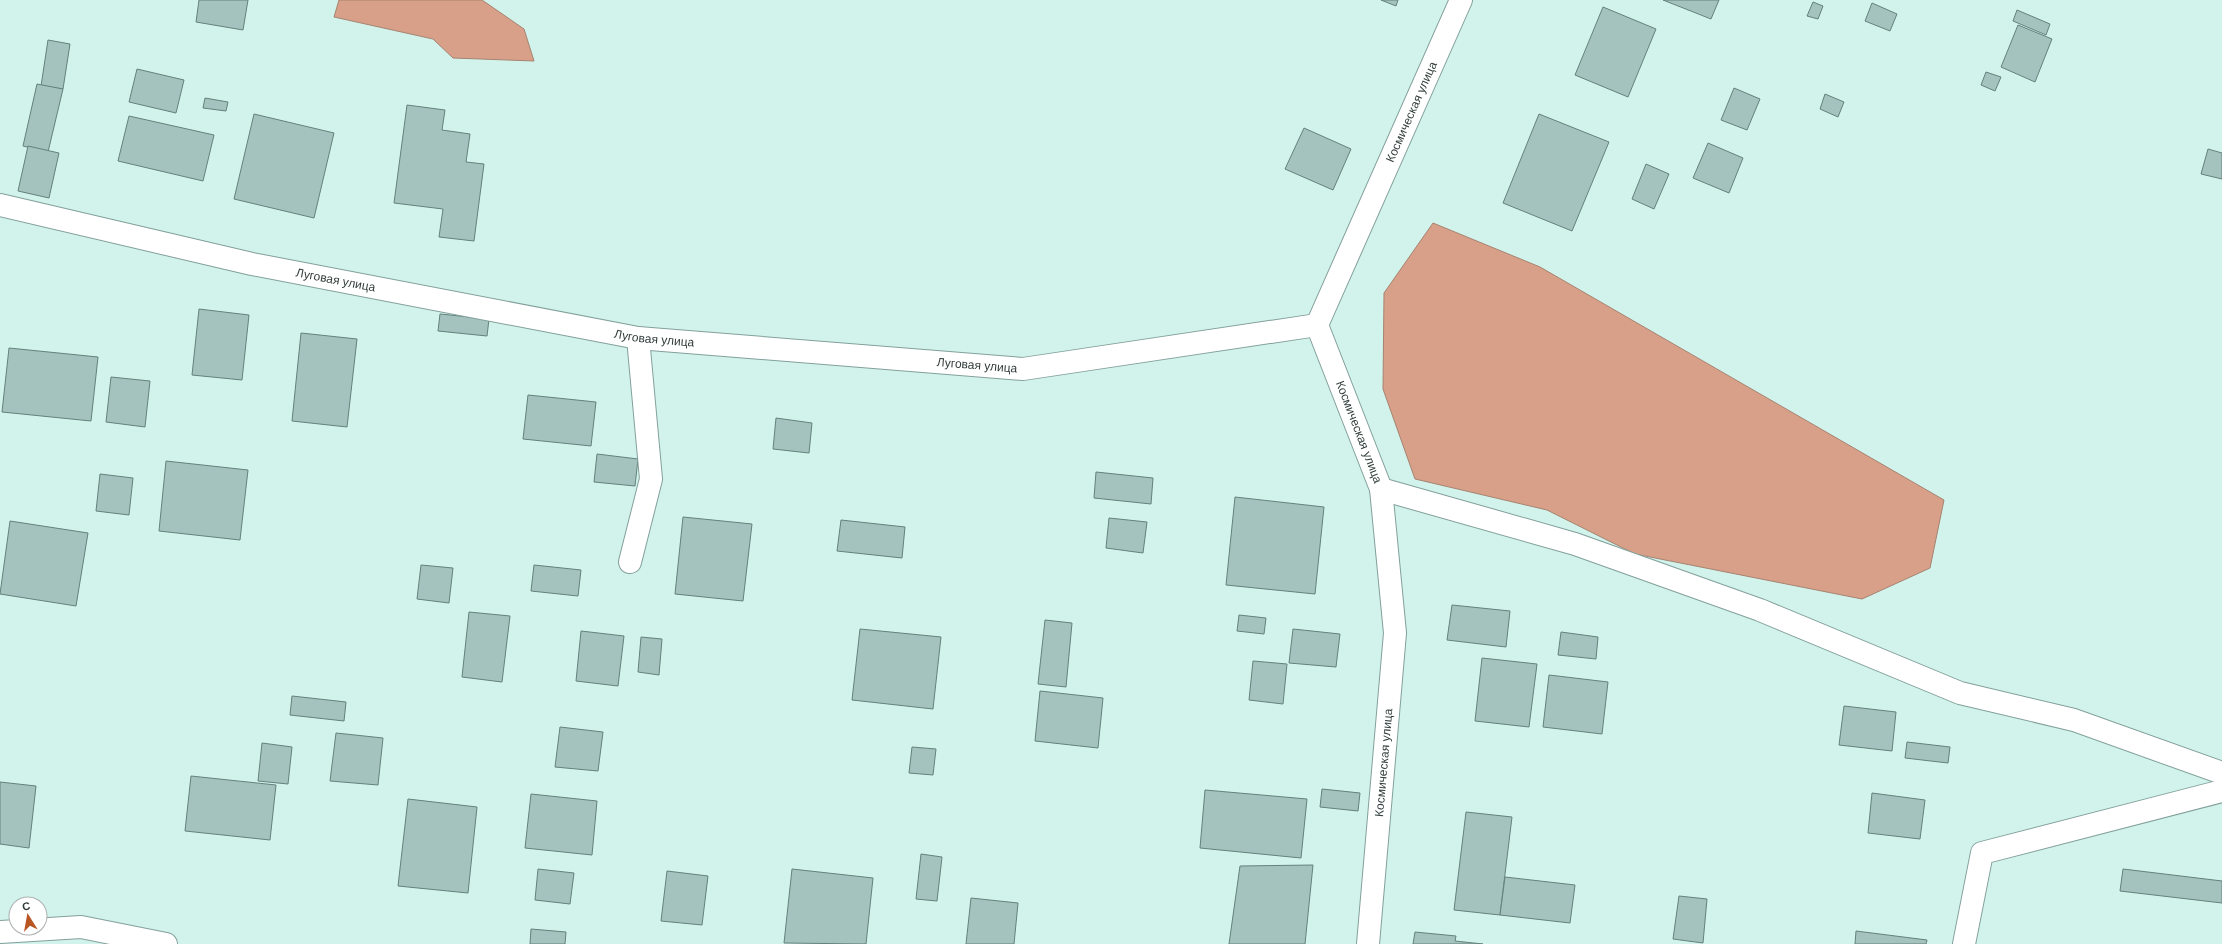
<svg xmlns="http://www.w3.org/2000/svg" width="2222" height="944" viewBox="0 0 2222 944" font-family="Arial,sans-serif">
<rect width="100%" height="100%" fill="#d2f2ec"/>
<g fill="#d8a088" stroke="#a68371">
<path d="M339,0H482L524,29L534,61L453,58L433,39L334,17Z"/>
<path d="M1433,223L1540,267L1944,500L1930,568L1862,599L1635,554L1547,510L1415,479L1383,389L1384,293Z"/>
</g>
<g fill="#a5c3be" stroke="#64817c">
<path d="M199,0H248L243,30L196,22Z"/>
<path d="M1381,0H1398L1396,6Z"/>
<path d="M1663,0H1719L1711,19Z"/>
<path d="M1813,2L1823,6L1818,19L1807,16Z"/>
<path d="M1872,3L1897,14L1890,31L1865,21Z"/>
<path d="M1603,7L1656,29L1628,97L1575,75Z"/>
<path d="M2017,10L2050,24L2046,35L2013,21Z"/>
<path d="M2018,25L2052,39L2035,82L2001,67Z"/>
<path d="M48,40L70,44L63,89L41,86Z"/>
<path d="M137,69L184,80L176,113L129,102Z"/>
<path d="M1986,72L2001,77L1995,91L1981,85Z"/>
<path d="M37,84L63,89L48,152L23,146Z"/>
<path d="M1734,88L1760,99L1747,130L1721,120Z"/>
<path d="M1825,94L1844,102L1838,117L1820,109Z"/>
<path d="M205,98L228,102L226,111L203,108Z"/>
<path d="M407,105L445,110L442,130L470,134L466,162L484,164L474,241L439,237L443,209L394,203Z"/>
<path d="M254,114L334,133L314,218L234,199Z"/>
<path d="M1539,114L1609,142L1572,231L1503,203Z"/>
<path d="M129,116L214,135L203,181L118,161Z"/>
<path d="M1304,128L1351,149L1333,190L1285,169Z"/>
<path d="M1708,143L1743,158L1729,193L1693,178Z"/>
<path d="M28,146L59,153L49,198L18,191Z"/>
<path d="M2208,149L2222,153V179L2201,174Z"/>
<path d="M1646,164L1669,174L1654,209L1632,199Z"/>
<path d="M199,309L249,315L242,380L192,375Z"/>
<path d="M440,314L489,319L487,336L438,331Z"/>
<path d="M301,333L357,339L347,427L292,421Z"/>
<path d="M9,348L98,357L91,421L2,412Z"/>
<path d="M111,377L150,381L145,427L106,422Z"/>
<path d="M528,395L596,402L591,446L523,439Z"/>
<path d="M776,418L812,423L809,453L773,449Z"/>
<path d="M597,454L638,459L635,486L594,482Z"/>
<path d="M166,461L248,470L240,540L159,531Z"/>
<path d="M1096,472L1153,478L1151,504L1094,498Z"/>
<path d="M100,474L133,478L129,515L96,511Z"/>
<path d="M1235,497L1324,507L1315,594L1226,585Z"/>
<path d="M683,517L752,524L743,601L675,594Z"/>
<path d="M1109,518L1147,522L1143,553L1106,548Z"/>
<path d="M841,520L905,527L902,558L837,551Z"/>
<path d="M10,521L88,533L76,606L0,594Z"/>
<path d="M421,565L453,568L449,603L417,599Z"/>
<path d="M534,565L581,570L578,596L531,591Z"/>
<path d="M1452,605L1510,611L1506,647L1447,640Z"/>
<path d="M469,612L510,616L502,682L462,677Z"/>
<path d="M1239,615L1266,618L1264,634L1237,631Z"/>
<path d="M1045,620L1072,623L1066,687L1038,684Z"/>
<path d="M860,629L941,637L933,709L852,700Z"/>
<path d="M1293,629L1340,634L1336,667L1289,663Z"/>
<path d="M581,631L624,636L618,686L576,681Z"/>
<path d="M1561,632L1598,637L1596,659L1558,655Z"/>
<path d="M641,637L662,639L659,675L638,672Z"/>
<path d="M1482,658L1537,664L1529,727L1475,721Z"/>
<path d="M1253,661L1287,664L1283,704L1249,700Z"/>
<path d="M1549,675L1608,682L1602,734L1543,727Z"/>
<path d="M1040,691L1103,698L1098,748L1035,741Z"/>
<path d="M292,696L346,702L344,721L290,715Z"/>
<path d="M1844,706L1896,712L1892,751L1839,745Z"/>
<path d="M560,727L603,732L598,771L555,767Z"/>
<path d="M336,733L383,738L378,785L330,781Z"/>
<path d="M1907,742L1950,747L1948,763L1905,758Z"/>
<path d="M262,743L292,747L288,784L258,781Z"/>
<path d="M912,747L936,749L933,775L909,773Z"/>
<path d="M191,776L276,785L270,840L185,831Z"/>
<path d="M0,782L36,786L29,848L0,844Z"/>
<path d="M1322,789L1360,793L1358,811L1320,807Z"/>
<path d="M1205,790L1307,799L1301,858L1200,848Z"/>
<path d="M1872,793L1925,800L1920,839L1868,833Z"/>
<path d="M531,794L597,801L592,855L525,848Z"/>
<path d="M408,799L477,807L468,893L398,886Z"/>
<path d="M1466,812L1512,817L1500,915L1454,910Z"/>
<path d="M921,854L942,857L937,901L916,899Z"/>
<path d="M1313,865L1305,944H1229L1240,866Z"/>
<path d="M538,869L574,873L570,904L535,900Z"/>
<path d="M792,869L873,878L866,944L784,943Z"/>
<path d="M2123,869L2222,881V903L2120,891Z"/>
<path d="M667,871L708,876L702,925L661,921Z"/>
<path d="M1505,877L1575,885L1570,923L1500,915Z"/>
<path d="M1679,896L1707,899L1703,943L1673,939Z"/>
<path d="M971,898L1018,903L1014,944H966Z"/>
<path d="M531,929L566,932L565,944H530Z"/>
<path d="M1856,931L1927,940L1926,944H1855Z"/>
<path d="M1415,932L1456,936L1455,941L1483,944H1413Z"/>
</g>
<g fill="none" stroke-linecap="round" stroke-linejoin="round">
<defs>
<g id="service">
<path d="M1381,489L1575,544L1760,610L1960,693L2074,720L2222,773"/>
<path d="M630,562L651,479L638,338"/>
<path d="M1964,944L1982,853L2222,791"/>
</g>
<g id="minor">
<path id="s1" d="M0,205L252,264L638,338L1023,369L1317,325"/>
<path d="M0,932L81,927L166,944"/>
<path id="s2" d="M1368,944L1395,633L1381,489L1317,325L1461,0"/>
</g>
</defs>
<use href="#service" stroke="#83a09b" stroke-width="24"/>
<use href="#minor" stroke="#83a09b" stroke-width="24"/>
<use href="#service" stroke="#fff" stroke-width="22"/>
<use href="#minor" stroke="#fff" stroke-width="22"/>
</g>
<g text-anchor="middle" stroke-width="4" stroke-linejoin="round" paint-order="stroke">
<g font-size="12" fill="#323e3c" stroke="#fff">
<text dy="4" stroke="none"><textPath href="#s2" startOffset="866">Космическая улица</textPath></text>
<text dy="4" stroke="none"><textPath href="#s1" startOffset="344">Луговая улица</textPath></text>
<text dy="4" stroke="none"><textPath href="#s1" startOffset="668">Луговая улица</textPath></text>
<text dy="4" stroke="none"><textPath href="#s1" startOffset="992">Луговая улица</textPath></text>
<text transform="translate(1359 432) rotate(69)" y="4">Космическая улица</text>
<text dy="4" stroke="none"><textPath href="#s2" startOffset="182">Космическая улица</textPath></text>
</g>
</g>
<g transform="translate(28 916) rotate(349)"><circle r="19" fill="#ffffff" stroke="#adb2b1"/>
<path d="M0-3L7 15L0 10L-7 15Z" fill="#b95423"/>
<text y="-6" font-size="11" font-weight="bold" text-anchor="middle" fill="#323e3c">С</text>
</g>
</svg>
